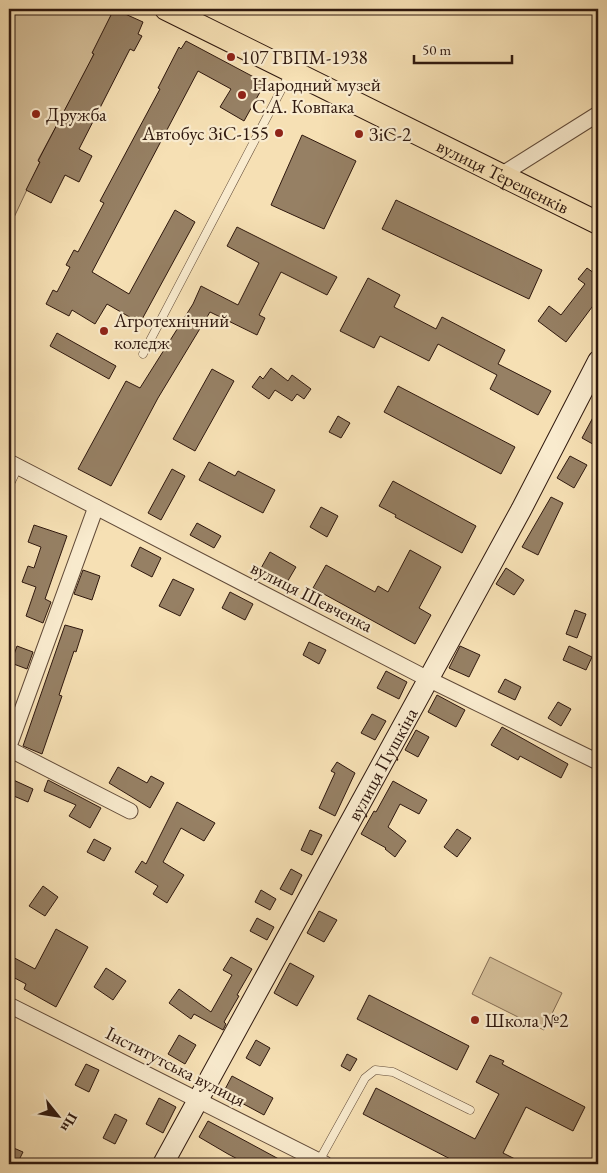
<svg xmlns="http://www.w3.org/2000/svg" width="607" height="1173" viewBox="0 0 607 1173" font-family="'EB Garamond',serif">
<rect width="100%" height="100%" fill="#f6e0b4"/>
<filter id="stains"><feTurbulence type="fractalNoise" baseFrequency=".004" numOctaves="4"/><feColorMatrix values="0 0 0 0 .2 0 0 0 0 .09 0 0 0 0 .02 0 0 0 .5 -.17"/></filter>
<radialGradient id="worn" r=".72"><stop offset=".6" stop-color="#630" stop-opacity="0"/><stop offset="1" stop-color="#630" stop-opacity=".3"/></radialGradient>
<g fill="#d4be98" stroke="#826b53">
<path d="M9,9H96L103,12L105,9H114L88,67L38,160L40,162L9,228Z"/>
<path d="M490,957L562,993L544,1030L472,994Z"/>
</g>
<g fill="#968064" stroke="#2f180e">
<path d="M114,9L143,22L138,34L142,36L134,51L130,49L79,149L92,156L79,182L65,175L51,203L26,190L40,162L38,161L94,54L92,53Z"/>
<path d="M186,41L265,83L244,121L220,107L231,89L198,71L92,272L129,294L175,210L195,222L140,323L107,304L95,324L72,310L69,316L46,304L53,290L57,292L70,267L66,265L74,250L78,252L104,203L100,201L160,89L158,88L179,47L181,49Z"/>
<path d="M302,135L356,161L324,229L271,205Z"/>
<path d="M396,200L542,270L529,299L382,229Z"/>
<path d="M237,227L337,277L327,295L281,272L259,315L265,318L257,335L210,312L158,398L111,486L78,469L126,381L140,388L193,304L201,286L238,305L259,263L227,246Z"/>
<path d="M587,268L598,276V299L566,342L538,321L549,306L561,315L585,284L578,279Z"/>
<path d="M368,278L400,295L394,307L436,329L442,317L505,350L498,364L551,391L538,415L490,389L497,375L438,344L429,361L380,336L374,348L340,331Z"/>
<path d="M57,333L116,366L109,379L50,346Z"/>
<path d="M271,368L288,381L292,375L311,389L304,399L297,394L292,401L275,390L269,399L252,387L260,376L263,379Z"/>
<path d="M212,369L234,381L195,451L173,439Z"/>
<path d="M398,386L515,447L501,474L384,412Z"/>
<path d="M598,408V447L582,438Z"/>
<path d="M338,416L350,423L341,438L329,432Z"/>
<path d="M570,456L587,465L574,488L557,478Z"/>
<path d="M209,462L235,476L238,471L275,490L263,513L199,480Z"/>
<path d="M172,469L185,476L161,520L148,513Z"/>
<path d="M393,481L476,526L462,553L395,517L396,515L379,506Z"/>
<path d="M551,497L563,503L538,555L522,547Z"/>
<path d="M321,507L338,516L327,537L310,527Z"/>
<path d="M197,523L221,536L214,548L190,535Z"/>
<path d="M34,525L67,536L45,599L51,602L43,623L26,616L36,587L22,582L28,566L34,568L41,547L28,542Z"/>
<path d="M140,547L161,558L152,577L131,566Z"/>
<path d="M410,550L441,567L419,608L431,615L415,644L313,588L326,565L375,592L378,586L388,592Z"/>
<path d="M270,552L296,567L286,584L260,570Z"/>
<path d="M506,568L524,580L514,595L496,584Z"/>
<path d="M83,570L100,576L92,600L74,594Z"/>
<path d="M173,579L194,589L180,616L159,606Z"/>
<path d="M230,592L253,604L245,620L222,608Z"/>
<path d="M575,610L586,614L577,638L566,634Z"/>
<path d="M65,625L83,630L76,652L74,651L59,695L62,696L42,754L23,746Z"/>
<path d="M309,642L326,650L319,664L303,655Z"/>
<path d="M17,646L33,652L27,669L11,663Z"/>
<path d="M460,646L480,655L469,677L449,668Z"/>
<path d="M569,646L592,657L586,670L563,660Z"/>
<path d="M386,671L407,682L399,699L377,688Z"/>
<path d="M505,679L521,687L515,700L498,692Z"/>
<path d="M437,695L465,710L456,727L428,712Z"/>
<path d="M558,702L571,709L561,726L548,718Z"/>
<path d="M372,714L386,721L375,740L361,733Z"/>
<path d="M502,727L568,764L561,778L520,756L518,760L491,745Z"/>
<path d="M416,730L429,737L418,757L405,750Z"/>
<path d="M337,762L355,773L335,816L319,808L335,773L331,771Z"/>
<path d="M118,767L147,783L151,776L164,783L150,808L109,783Z"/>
<path d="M9,778L33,789L28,802L9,794Z"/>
<path d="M48,780L101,808L90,828L69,816L76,805L44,791Z"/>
<path d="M393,781L427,800L419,814L400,804L388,827L406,841L395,857L385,849L386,848L361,834L374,811L376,812Z"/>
<path d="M177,802L215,823L204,841L181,828L163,862L184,875L167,903L153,894L158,886L135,872L142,861L146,864Z"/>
<path d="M457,829L471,838L457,857L444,847Z"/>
<path d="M310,830L322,835L312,855L301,850Z"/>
<path d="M94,839L111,848L104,861L87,852Z"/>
<path d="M291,869L302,875L292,895L280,889Z"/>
<path d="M43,886L58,897L45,916L29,906Z"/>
<path d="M261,890L276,899L270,910L255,902Z"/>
<path d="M319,911L337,920L324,942L307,933Z"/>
<path d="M257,918L274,927L267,940L250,931Z"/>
<path d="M56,929L88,947L56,1007L24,989L26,984L9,975V955L35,969Z"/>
<path d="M231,957L252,969L237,995L239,996L224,1022L226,1024L223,1030L194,1014L191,1019L169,1003L179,989L211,1012L232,975L223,970Z"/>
<path d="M290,963L314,976L297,1006L274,993Z"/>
<path d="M106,968L126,981L113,1000L94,987Z"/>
<path d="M369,995L469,1046L457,1070L357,1019Z"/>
<path d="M179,1035L196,1045L185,1064L168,1054Z"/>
<path d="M256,1040L270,1048L260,1066L246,1058Z"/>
<path d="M347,1054L357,1059L350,1071L341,1066Z"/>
<path d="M490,1055L504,1061L502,1064L585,1107L573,1131L526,1107L503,1153L525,1164H460L363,1114L376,1088L475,1139L499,1094L476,1082Z"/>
<path d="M86,1064L99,1070L89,1092L75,1085Z"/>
<path d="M232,1076L273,1098L264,1115L223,1093Z"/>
<path d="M159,1098L176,1107L163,1133L146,1124Z"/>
<path d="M115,1114L127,1120L115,1144L103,1138Z"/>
<path d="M208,1121L238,1137L288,1164H247L228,1154L199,1137Z"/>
<path d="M9,1146L23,1152L17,1164H9Z"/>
</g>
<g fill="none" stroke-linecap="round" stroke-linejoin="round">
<defs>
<g id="lane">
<path d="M143,354L290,73"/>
<path d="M9,486L18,467"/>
<path d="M319,1161L365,1078L375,1070L393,1072L470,1110"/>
</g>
<g id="street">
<path d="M501,175L598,114"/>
<path d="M9,462L428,679L598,762"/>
<path d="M9,746L96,507"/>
<path d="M9,749L130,811"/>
<path d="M9,1005L325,1164"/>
</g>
<g id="secondary">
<path id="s1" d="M163,1164L521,510L598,361"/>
</g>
<g id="primary">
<path id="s2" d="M166,9L598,223"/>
</g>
</defs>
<use href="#lane" stroke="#614a38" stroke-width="9"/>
<use href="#street" stroke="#614a38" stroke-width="17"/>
<use href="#secondary" stroke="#2f180e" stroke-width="22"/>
<use href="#primary" stroke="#2f180e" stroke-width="24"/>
<use href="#lane" stroke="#f9ebce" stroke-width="8"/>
<use href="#street" stroke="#f9ebce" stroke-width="15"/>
<use href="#secondary" stroke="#f9ebce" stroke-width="20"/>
<use href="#primary" stroke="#f6e0b4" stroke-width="22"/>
</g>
<g fill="#8f2418" stroke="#f9ebce" stroke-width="2">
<circle cx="231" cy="57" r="5"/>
<circle cx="242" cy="95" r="5"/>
<circle cx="36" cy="114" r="5"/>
<circle cx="279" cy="133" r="5"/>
<circle cx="359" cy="134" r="5"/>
<circle cx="104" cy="331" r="5"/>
<circle cx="475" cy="1020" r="5"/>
</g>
<g text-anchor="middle" stroke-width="4.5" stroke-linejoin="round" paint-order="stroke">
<g font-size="19" fill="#2f180e" stroke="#f9ebce" text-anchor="start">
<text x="241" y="64">107 ГВПМ-1938</text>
<text x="252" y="91">Народний музей<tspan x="252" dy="22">С.А. Ковпака</tspan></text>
<text x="46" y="121">Дружба</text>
<text x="269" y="140" text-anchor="end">Автобус ЗіС-155</text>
<text x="369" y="141">ЗіС-2</text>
<text x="114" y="327">Агротехнічний<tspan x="114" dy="22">коледж</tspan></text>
<text x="485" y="1027">Школа №2</text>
</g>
<g font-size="19" fill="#2f180e" stroke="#f9ebce">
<text dy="7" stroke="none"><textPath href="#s2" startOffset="376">вулиця Терещенків</textPath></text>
<text transform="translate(312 596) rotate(27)" y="7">вулиця Шевченка</text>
<text dy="7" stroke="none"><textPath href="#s1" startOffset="456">вулиця Пушкіна</textPath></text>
<text transform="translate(176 1066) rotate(27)" y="7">Інститутська вулиця</text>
</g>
</g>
<rect width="607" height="1173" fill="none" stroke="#f6e0b4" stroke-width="30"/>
<rect x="10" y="10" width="587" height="1153" fill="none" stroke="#2f180e" stroke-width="2.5"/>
<rect x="15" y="15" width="577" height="1143" fill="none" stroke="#2f180e"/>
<g transform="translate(58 1116) rotate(120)" stroke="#f9ebce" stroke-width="4" paint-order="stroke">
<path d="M0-4L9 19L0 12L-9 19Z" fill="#2f180e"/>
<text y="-8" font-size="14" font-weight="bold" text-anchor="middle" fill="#2f180e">Пн</text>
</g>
<path d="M414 55v8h98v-8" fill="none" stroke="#2f180e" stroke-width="2.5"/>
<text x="422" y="55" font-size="15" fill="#2f180e" stroke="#f9ebce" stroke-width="4" paint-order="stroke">50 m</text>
<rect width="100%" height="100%" filter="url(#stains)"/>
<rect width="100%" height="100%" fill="url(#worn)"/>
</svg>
